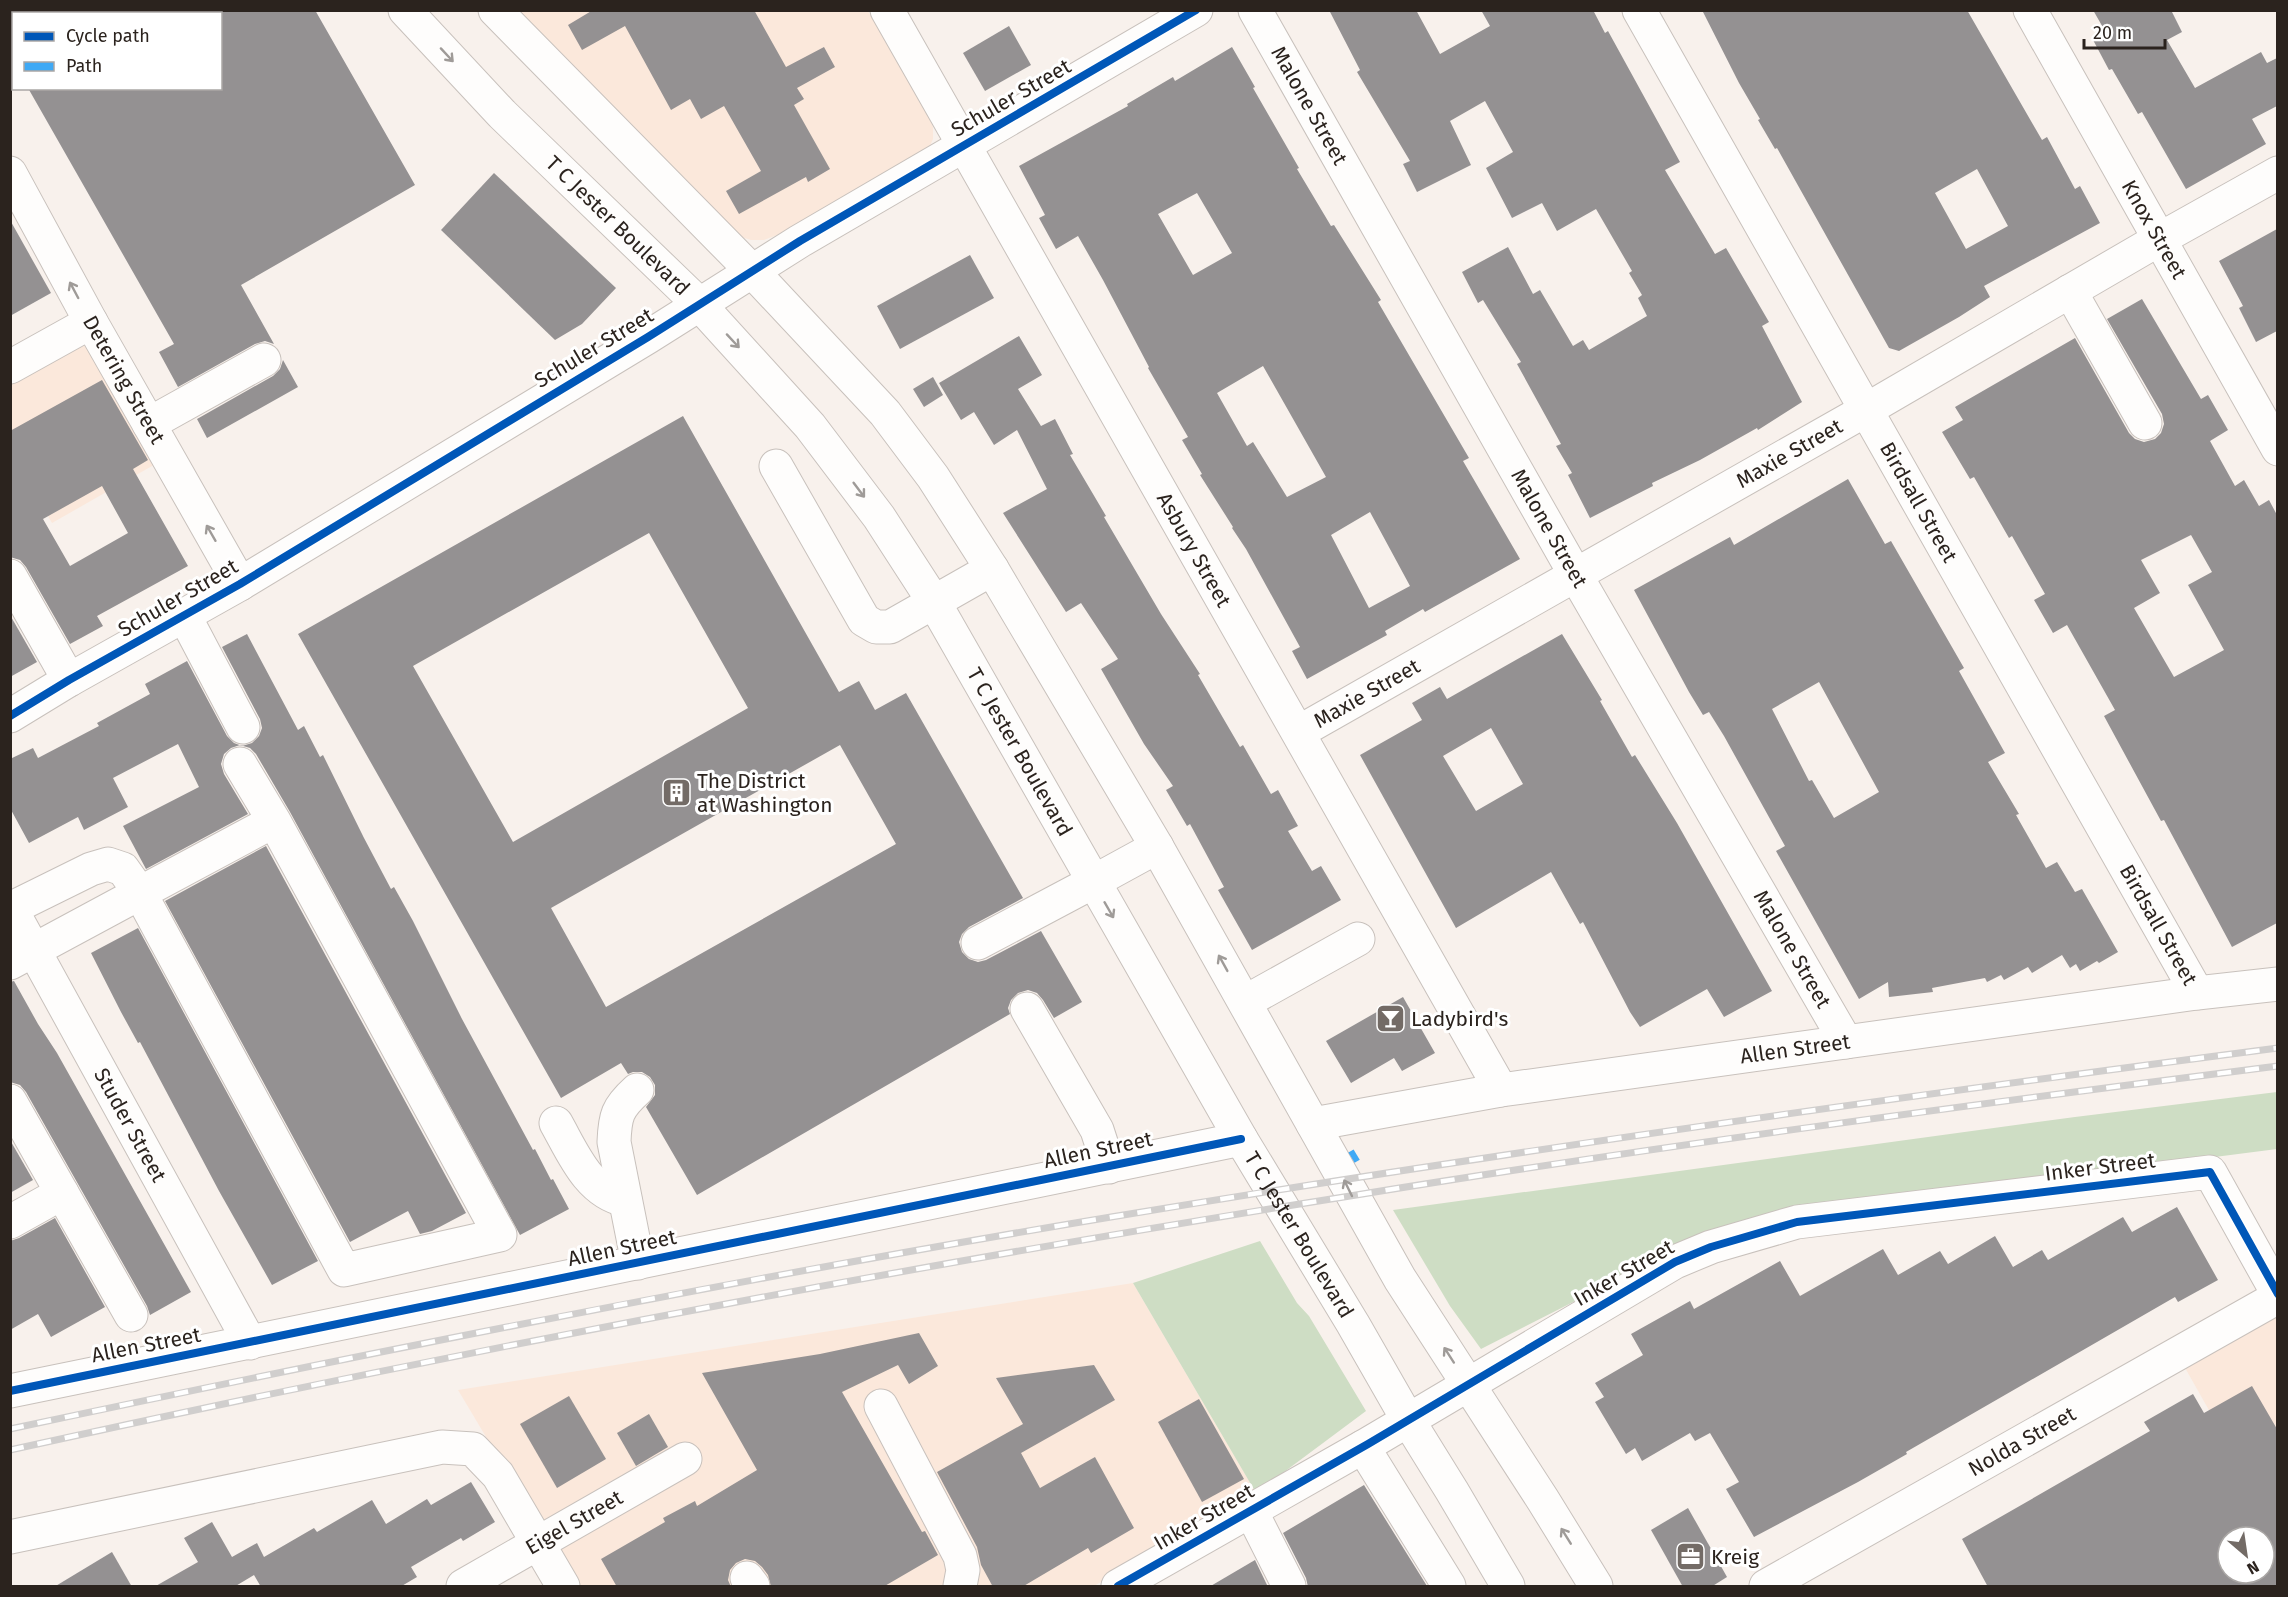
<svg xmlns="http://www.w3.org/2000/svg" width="2288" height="1597" viewBox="0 0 2288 1597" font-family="'Fira Sans',sans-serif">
<rect width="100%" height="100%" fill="#f8f1ec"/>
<g fill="#fbe8db" fill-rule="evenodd">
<path d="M513,11H868L928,114L933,127V139L929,148L777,235L764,240H751L738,236Z"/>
<path d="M85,346L91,347L159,462L52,523L11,452L10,382L77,347Z"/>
<path d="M1133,1283L1256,1493L1094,1586H575L458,1390Z"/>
<path d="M2275,1317L2278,1318L2277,1586H2112L2261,1502L2184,1366ZM2228,1537H2264V1573H2228Z"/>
</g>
<g fill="#ceddc4">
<path d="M2277,1092V1149L1801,1210L1701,1237L1481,1349L1450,1306L1393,1210L2075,1117Z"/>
<path d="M1260,1241L1297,1303L1309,1316L1366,1411L1256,1493L1133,1283Z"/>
</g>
<g fill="#949192" fill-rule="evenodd">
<path d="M220,10H315L415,185L241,285L274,344L265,341L255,344L178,387L159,352L174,344L28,88H220Z"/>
<path d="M593,10H754L786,67L824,47L835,67L797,88L804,99L794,105L830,169L808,182L806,177L739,214L726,191L761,171L724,106L701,119L690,99L671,110L625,26L582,50L568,25Z"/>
<path d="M1329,10H1416L1440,54L1490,26L1481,10H1593L1605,33L1608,31L1680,162L1665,170L1715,254L1726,248L1769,322L1762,326L1802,402L1758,430L1757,428L1700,460L1652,483L1653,486L1590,518L1568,475L1572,473L1556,446L1561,444L1517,364L1521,362L1483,300L1478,303L1462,272L1508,247L1533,294L1540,290L1573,346L1583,340L1589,350L1647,316L1638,298L1642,295L1629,273L1632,271L1596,209L1557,231L1542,203L1512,218L1486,168L1513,152L1485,101L1450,121L1471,165L1417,192L1403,164L1410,161L1357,72L1360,70Z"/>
<path d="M1702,10H1967L2042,140L2047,137L2075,189L2080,186L2100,223L1984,286L1990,297L1959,317L1899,351L1889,348L1777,148L1775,149L1758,120L1760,119L1739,83ZM1977,169L2008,226L1966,249L1935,193Z"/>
<path d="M2093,10H2171L2182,32L2167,40L2195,88L2261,52L2267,63L2277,58V106L2252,119L2266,144L2186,189L2142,112L2138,114L2112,69L2109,70L2092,38L2105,31Z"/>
<path d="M1009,26L1031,65L985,91L963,53Z"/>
<path d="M1232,47L1255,87L1253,88L1299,168L1297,169L1331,226L1334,225L1381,300L1378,302L1469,458L1463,461L1520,559L1425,612L1423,609L1385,631L1387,635L1307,679L1292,651L1300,647L1246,549L1232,528L1233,527L1200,475L1202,474L1182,440L1188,437L1148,368L1149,367L1103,280L1078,236L1056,249L1039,218L1045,215L1019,166L1128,106L1127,104L1173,77L1175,81ZM1197,193L1232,253L1193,275L1158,214ZM1263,366L1326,477L1287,497L1253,442L1247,446L1217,393ZM1370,512L1410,586L1369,608L1331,535Z"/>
<path d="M494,173L616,288L582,324L555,340L441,230Z"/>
<path d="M10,220L51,293L10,316Z"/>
<path d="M2277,229V331L2256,342L2239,308L2243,306L2219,261Z"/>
<path d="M970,255L994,298L900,349L877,306Z"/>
<path d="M2142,299L2201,399L2208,395L2228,430L2210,441L2235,486L2244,480L2259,506L2269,500L2277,515V923L2232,947L2164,820L2161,821L2104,716L2115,710L2067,625L2053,633L2034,600L2045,594L2012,536L2009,538L1974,477L1970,479L1942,432L1963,420L1955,407L2075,338L2129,433L2135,439L2144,442L2155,439L2161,433L2164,424L2162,414L2107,319ZM2191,535L2212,572L2188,585L2224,650L2174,677L2134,608L2160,593L2141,560Z"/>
<path d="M1019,336L1042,375L1018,389L1041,426L1055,419L1073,454L1070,455L1106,516L1104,517L1161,614L1200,674L1198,675L1240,747L1243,745L1271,794L1278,790L1298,826L1288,831L1312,871L1321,866L1341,900L1252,950L1218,890L1224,887L1190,824L1187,826L1166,790L1173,786L1144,744L1101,669L1118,659L1081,603L1066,612L1003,513L1047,489L1017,430L994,445L974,412L961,420L939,383Z"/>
<path d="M283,360L298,387L207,438L197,419L273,376L280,369Z"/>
<path d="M933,377L943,395L924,407L913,389Z"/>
<path d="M102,380L148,460L133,469L188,566L97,616L103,626L70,644L26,567L20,560L10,557V431ZM102,486L128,533L70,566L43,519Z"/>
<path d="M683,416L839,692L859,681L875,710L906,693L1023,898L969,927L962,934L959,942L962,952L969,959L978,962L986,960L1041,931L1082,1002L1054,1018L1043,1000L1037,993L1028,990L1018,993L1011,1000L1008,1008L1010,1014L697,1195L646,1107L655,1095V1085L650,1077L642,1072H633L628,1074L621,1063L561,1098L298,634ZM649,533L748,708L513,842L413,666ZM840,745L896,844L606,1007L551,908Z"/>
<path d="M1848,479L1885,544L1891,541L1964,668L1959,671L2005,753L1988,762L2019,814L2016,815L2046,868L2057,862L2075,892L2082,889L2118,952L2099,963L2097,961L2080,971L2076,964L2070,968L2062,955L2032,973L2028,967L2004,980L2001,975L1987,982L1985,978L1932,988L1933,992L1889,997L1888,982L1859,999L1776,851L1785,846L1724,736L1709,712L1703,715L1689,692L1634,590L1730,537L1734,545ZM1819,682L1879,792L1834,818L1812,780L1809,781L1772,709Z"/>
<path d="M10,615L37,662L10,677Z"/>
<path d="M247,634L298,730L304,726L320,757L323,755L364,838L391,889L394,887L413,921L462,1019L533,1150L535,1149L551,1180L553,1179L569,1209L520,1235L290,812L256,754L250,748L240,745L231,748L224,754L221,764L224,774L248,814L146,869L123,826L199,787L178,744L113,778L128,807L84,830L78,817L29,843L10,808V759L33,748L38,758L99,726L97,723L150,694L145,684L187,661L227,736L234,743L242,746L252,743L259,736L262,728L260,719L222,647Z"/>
<path d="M1562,634L1602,700L1600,701L1632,757L1635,755L1677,823L1772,991L1724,1017L1707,989L1640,1027L1630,1012L1583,922L1580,924L1551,872L1456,928L1360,755L1422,720L1412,703L1440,687L1447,699ZM1491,728L1523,784L1476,811L1443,756Z"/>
<path d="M266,846L466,1213L432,1231L420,1234L408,1211L350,1242L165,901Z"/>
<path d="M138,928L318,1261L272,1285L219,1191L140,1042L138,1043L121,1012L91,953Z"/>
<path d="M14,981L38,1024L57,1053L191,1292L150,1315L147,1306L26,1092L20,1085L10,1082V982Z"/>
<path d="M1403,997L1435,1053L1402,1071L1394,1058L1351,1083L1326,1041Z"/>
<path d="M10,1140L33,1180L10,1193Z"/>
<path d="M2177,1207L2218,1280L2178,1302L2175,1297L1906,1452L1907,1454L1858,1482L1754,1537L1726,1489L1739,1482L1710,1433L1695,1441L1690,1433L1642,1461L1635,1448L1626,1454L1595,1402L1604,1397L1595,1383L1643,1355L1631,1334L1690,1301L1694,1309L1780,1261L1800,1296L1883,1249L1898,1275L1940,1251L1948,1264L1995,1236L2013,1267L2042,1250L2048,1260L2123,1217L2132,1232Z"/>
<path d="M55,1218L105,1307L51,1337L38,1314L10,1330V1241L19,1238Z"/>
<path d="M919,1333L938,1366L909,1384L898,1365L842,1392L922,1532L925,1531L938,1555L883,1587H771L768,1575L762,1567L755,1561L745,1559L736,1563L730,1570L728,1580L731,1587H617L601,1559L665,1522L663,1518L695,1501L697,1506L757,1470L702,1373L820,1354Z"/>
<path d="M1094,1365L1115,1400L1021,1453L1040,1488L1095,1457L1134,1528L1091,1553L1088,1548L1022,1587H993L981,1565L977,1547L937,1472L1023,1424L996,1378Z"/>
<path d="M2252,1386L2277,1429V1587H1988L1962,1539L2150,1431L2144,1422L2193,1394L2204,1413ZM2228,1537H2264V1573H2228Z"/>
<path d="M569,1396L606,1459L557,1488L520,1424Z"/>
<path d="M1199,1399L1244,1479L1202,1502L1158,1422Z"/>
<path d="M649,1414L668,1447L636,1466L617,1433Z"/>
<path d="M471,1482L495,1522L463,1541L461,1538L411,1567L417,1577L400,1587H261L254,1575L234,1587H154L198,1562L184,1538L212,1522L232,1557L257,1543L264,1557L314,1528L317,1532L372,1500L386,1524L427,1499L431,1505Z"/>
<path d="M1364,1485L1427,1586V1587H1308L1306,1578L1283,1533Z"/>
<path d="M1688,1508L1727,1577L1711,1587H1683L1651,1530Z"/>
<path d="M112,1552L132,1587H54Z"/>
<path d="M1255,1560L1268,1587H1209Z"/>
</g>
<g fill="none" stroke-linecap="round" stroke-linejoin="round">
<defs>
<g id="minor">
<path id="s1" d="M887,10L1501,1090"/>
<path id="s2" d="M1255,10L1575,574L1846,1042"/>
<path id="s3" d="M1639,10L2197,993"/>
<path id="s4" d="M2030,10L2278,449"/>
<path id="s5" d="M10,173L91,322L240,584"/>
<path d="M2070,291L2145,423"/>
<path d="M10,367L91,322"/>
<path d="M149,424L264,360"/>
<path d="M776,466L864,620L876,627H890L934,602"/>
<path d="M10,576L69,680"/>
<path d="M184,615L243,727"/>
<path d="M10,716L69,680L240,584L648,337L800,241L1196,10"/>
<path id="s6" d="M1299,732L1866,410L2158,240L2278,173"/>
<path d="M240,764L274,821L500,1235L344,1270L140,893L274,821"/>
<path id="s7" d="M10,907L250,1343"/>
<path d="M10,909L91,869L108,864L123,869L140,893L10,963"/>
<path d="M978,943L1093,882"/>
<path d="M1245,1002L1358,939"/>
<path d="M1027,1009L1097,1130L1109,1167"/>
<path d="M637,1090C617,1108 615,1116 614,1142L638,1263"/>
<path d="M10,1101L131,1315"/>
<path d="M556,1123C573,1153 588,1192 625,1200"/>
<path id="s8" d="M1313,1124L1501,1090L2197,993L2278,984"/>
<path d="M10,1222L62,1193"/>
<path d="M10,1391L1241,1139"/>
<path d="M881,1406L960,1556L963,1570L960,1586"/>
<path d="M1363,1447L1449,1586"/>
<path d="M1251,1511L1289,1586"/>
<path d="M10,1537L442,1447L473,1449L498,1475L563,1586"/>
<path d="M747,1578L753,1586"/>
<path id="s9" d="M463,1586L685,1459"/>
<path d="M1118,1586L1368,1444L1675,1262L1711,1247L1797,1222L2210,1172L2278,1294"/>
<path id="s10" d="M1766,1586L2278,1297"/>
</g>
<g id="major">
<path id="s11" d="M405,10L502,114L699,304L810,426L879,517L934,602L1241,1139L1353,1324L1408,1420L1452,1491L1508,1586"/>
<path d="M495,10L752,271L885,413L933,477L992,569L1157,847L1400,1279L1543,1500L1596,1586"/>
<path d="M934,602L992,569"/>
<path d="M1093,882L1157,847"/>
</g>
</defs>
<use href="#minor" stroke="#c8c1bc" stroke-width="35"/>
<use href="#major" stroke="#c8c1bc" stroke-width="35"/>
<use href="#minor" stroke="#fefdfc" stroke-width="33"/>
<use href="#major" stroke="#fefdfc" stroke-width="33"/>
<defs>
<g id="rail">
<path d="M10,1429C376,1351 742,1278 1111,1217C1499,1153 1888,1098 2278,1048"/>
<path d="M10,1450C454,1352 902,1267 1350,1196C1658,1146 1968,1105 2278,1066"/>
</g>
</defs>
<use href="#rail" stroke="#d0cecd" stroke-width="7"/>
<use href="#rail" stroke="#fff" stroke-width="4.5" stroke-dasharray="14" stroke-linecap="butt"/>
<path stroke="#3fa9f5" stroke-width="6" stroke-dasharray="12 6" stroke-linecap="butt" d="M1351,1151L1360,1166"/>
<defs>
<g id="cycleway">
<path d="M10,716L69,680L240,584L648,337L800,241L1196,10"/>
<path d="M10,1391L1241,1139"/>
<path d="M1118,1586L1368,1444L1675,1262L1711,1247L1797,1222L2210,1172L2278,1294"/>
</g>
</defs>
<use href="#cycleway" stroke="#fff" stroke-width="11"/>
<use href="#cycleway" stroke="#0057b8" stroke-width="8"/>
</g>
<defs><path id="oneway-shaft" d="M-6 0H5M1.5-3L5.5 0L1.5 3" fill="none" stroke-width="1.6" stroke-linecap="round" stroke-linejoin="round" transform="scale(1.5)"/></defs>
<g stroke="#9f9b98">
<use href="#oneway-shaft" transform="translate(447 55) rotate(47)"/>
<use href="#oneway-shaft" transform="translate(74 290) rotate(-118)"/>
<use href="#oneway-shaft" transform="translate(733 341) rotate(47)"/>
<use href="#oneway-shaft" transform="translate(859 490) rotate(53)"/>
<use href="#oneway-shaft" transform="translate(211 533) rotate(-120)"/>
<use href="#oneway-shaft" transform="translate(1109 910) rotate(60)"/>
<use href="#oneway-shaft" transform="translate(1223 963) rotate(-119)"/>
<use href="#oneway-shaft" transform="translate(1348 1188) rotate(-116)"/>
<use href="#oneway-shaft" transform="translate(1449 1355) rotate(-123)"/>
<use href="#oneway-shaft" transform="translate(1566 1536) rotate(-122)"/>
</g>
<defs>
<symbol id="building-square" viewBox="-11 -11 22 22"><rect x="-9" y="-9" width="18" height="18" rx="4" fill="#736b66" stroke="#fff"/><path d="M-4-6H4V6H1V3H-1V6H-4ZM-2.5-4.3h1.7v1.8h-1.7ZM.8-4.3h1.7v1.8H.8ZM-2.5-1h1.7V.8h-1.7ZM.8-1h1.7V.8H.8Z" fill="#fff"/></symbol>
<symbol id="bar-square" viewBox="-11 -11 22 22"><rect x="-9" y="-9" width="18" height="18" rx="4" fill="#736b66" stroke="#fff"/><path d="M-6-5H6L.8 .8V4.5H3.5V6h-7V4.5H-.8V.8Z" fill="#fff"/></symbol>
<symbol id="office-square" viewBox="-11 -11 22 22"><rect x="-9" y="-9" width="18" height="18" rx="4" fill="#736b66" stroke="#fff"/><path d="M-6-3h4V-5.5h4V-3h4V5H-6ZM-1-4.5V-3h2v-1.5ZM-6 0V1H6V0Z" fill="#fff"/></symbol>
</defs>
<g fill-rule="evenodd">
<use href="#building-square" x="660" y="776" width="33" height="33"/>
<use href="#bar-square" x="1374" y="1002" width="33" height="33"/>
<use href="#office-square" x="1674" y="1540" width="33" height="33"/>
</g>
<g text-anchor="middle" stroke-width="6" stroke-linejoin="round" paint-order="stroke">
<g font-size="21" fill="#2b231e" stroke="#fff">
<text transform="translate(1011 98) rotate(-30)" y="7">Schuler Street</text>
<text dy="7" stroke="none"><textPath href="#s2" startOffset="110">Malone Street</textPath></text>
<text dy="7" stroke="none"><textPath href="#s11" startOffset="303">T C Jester Boulevard</textPath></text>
<text dy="7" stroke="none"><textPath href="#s4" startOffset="252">Knox Street</textPath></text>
<text transform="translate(594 348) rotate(-31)" y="7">Schuler Street</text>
<text dy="7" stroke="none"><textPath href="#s5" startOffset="236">Detering Street</textPath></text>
<text dy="7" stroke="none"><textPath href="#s6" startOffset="564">Maxie Street</textPath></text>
<text dy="7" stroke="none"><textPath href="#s3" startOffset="566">Birdsall Street</textPath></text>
<text dy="7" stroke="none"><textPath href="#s2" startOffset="596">Malone Street</textPath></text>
<text dy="7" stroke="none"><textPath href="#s1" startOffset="621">Asbury Street</textPath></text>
<text transform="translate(178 598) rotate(-30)" y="7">Schuler Street</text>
<text dy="7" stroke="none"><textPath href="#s6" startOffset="78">Maxie Street</textPath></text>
<text dy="7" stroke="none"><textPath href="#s11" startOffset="969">T C Jester Boulevard</textPath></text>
<text dy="7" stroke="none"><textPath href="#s3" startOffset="1052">Birdsall Street</textPath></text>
<text dy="7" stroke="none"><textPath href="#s2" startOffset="1082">Malone Street</textPath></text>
<text dy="7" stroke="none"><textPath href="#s8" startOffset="488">Allen Street</textPath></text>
<text dy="7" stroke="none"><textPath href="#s7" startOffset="249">Studer Street</textPath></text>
<text transform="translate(1098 1150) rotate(-12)" y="7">Allen Street</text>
<text transform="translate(2100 1167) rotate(-7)" y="7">Inker Street</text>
<text dy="7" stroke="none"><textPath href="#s11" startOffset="1527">T C Jester Boulevard</textPath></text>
<text transform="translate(622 1248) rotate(-12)" y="7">Allen Street</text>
<text transform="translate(1624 1273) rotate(-30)" y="7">Inker Street</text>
<text transform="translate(146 1345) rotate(-11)" y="7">Allen Street</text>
<text dy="7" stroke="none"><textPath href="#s10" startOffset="294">Nolda Street</textPath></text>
<text transform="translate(1204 1517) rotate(-30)" y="7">Inker Street</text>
<text dy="7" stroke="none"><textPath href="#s9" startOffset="128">Eigel Street</textPath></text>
</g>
<g font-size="21" fill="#2b231e" stroke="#fff" text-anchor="start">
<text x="697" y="788">The District<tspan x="697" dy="24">at Washington</tspan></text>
<text x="1411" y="1026">Ladybird's</text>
<text x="1711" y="1564">Kreig</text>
</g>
</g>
<rect width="2288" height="1597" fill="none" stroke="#2b231e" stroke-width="24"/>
<rect x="12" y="12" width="210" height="78" fill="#ffffff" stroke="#aaa7a5" stroke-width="1.5"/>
<rect x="24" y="32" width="30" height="9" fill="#0057b8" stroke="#aaa7a5" stroke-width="1.5"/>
<text x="66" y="42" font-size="18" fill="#2b231e">Cycle path</text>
<rect x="24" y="62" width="30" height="9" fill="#3fa9f5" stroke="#aaa7a5" stroke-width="1.5"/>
<text x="66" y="72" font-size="18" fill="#2b231e">Path</text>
<g transform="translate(2246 1555) rotate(151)"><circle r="28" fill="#ffffff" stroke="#aaa7a5" stroke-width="1.5"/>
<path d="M0-4.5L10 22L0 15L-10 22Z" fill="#736b66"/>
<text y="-9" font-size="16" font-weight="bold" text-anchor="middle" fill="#2b231e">N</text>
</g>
<path d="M2084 39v9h81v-9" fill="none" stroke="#2b231e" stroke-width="3"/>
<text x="2093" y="39" font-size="18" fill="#2b231e" stroke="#ffffff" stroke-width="4.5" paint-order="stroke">20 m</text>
</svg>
